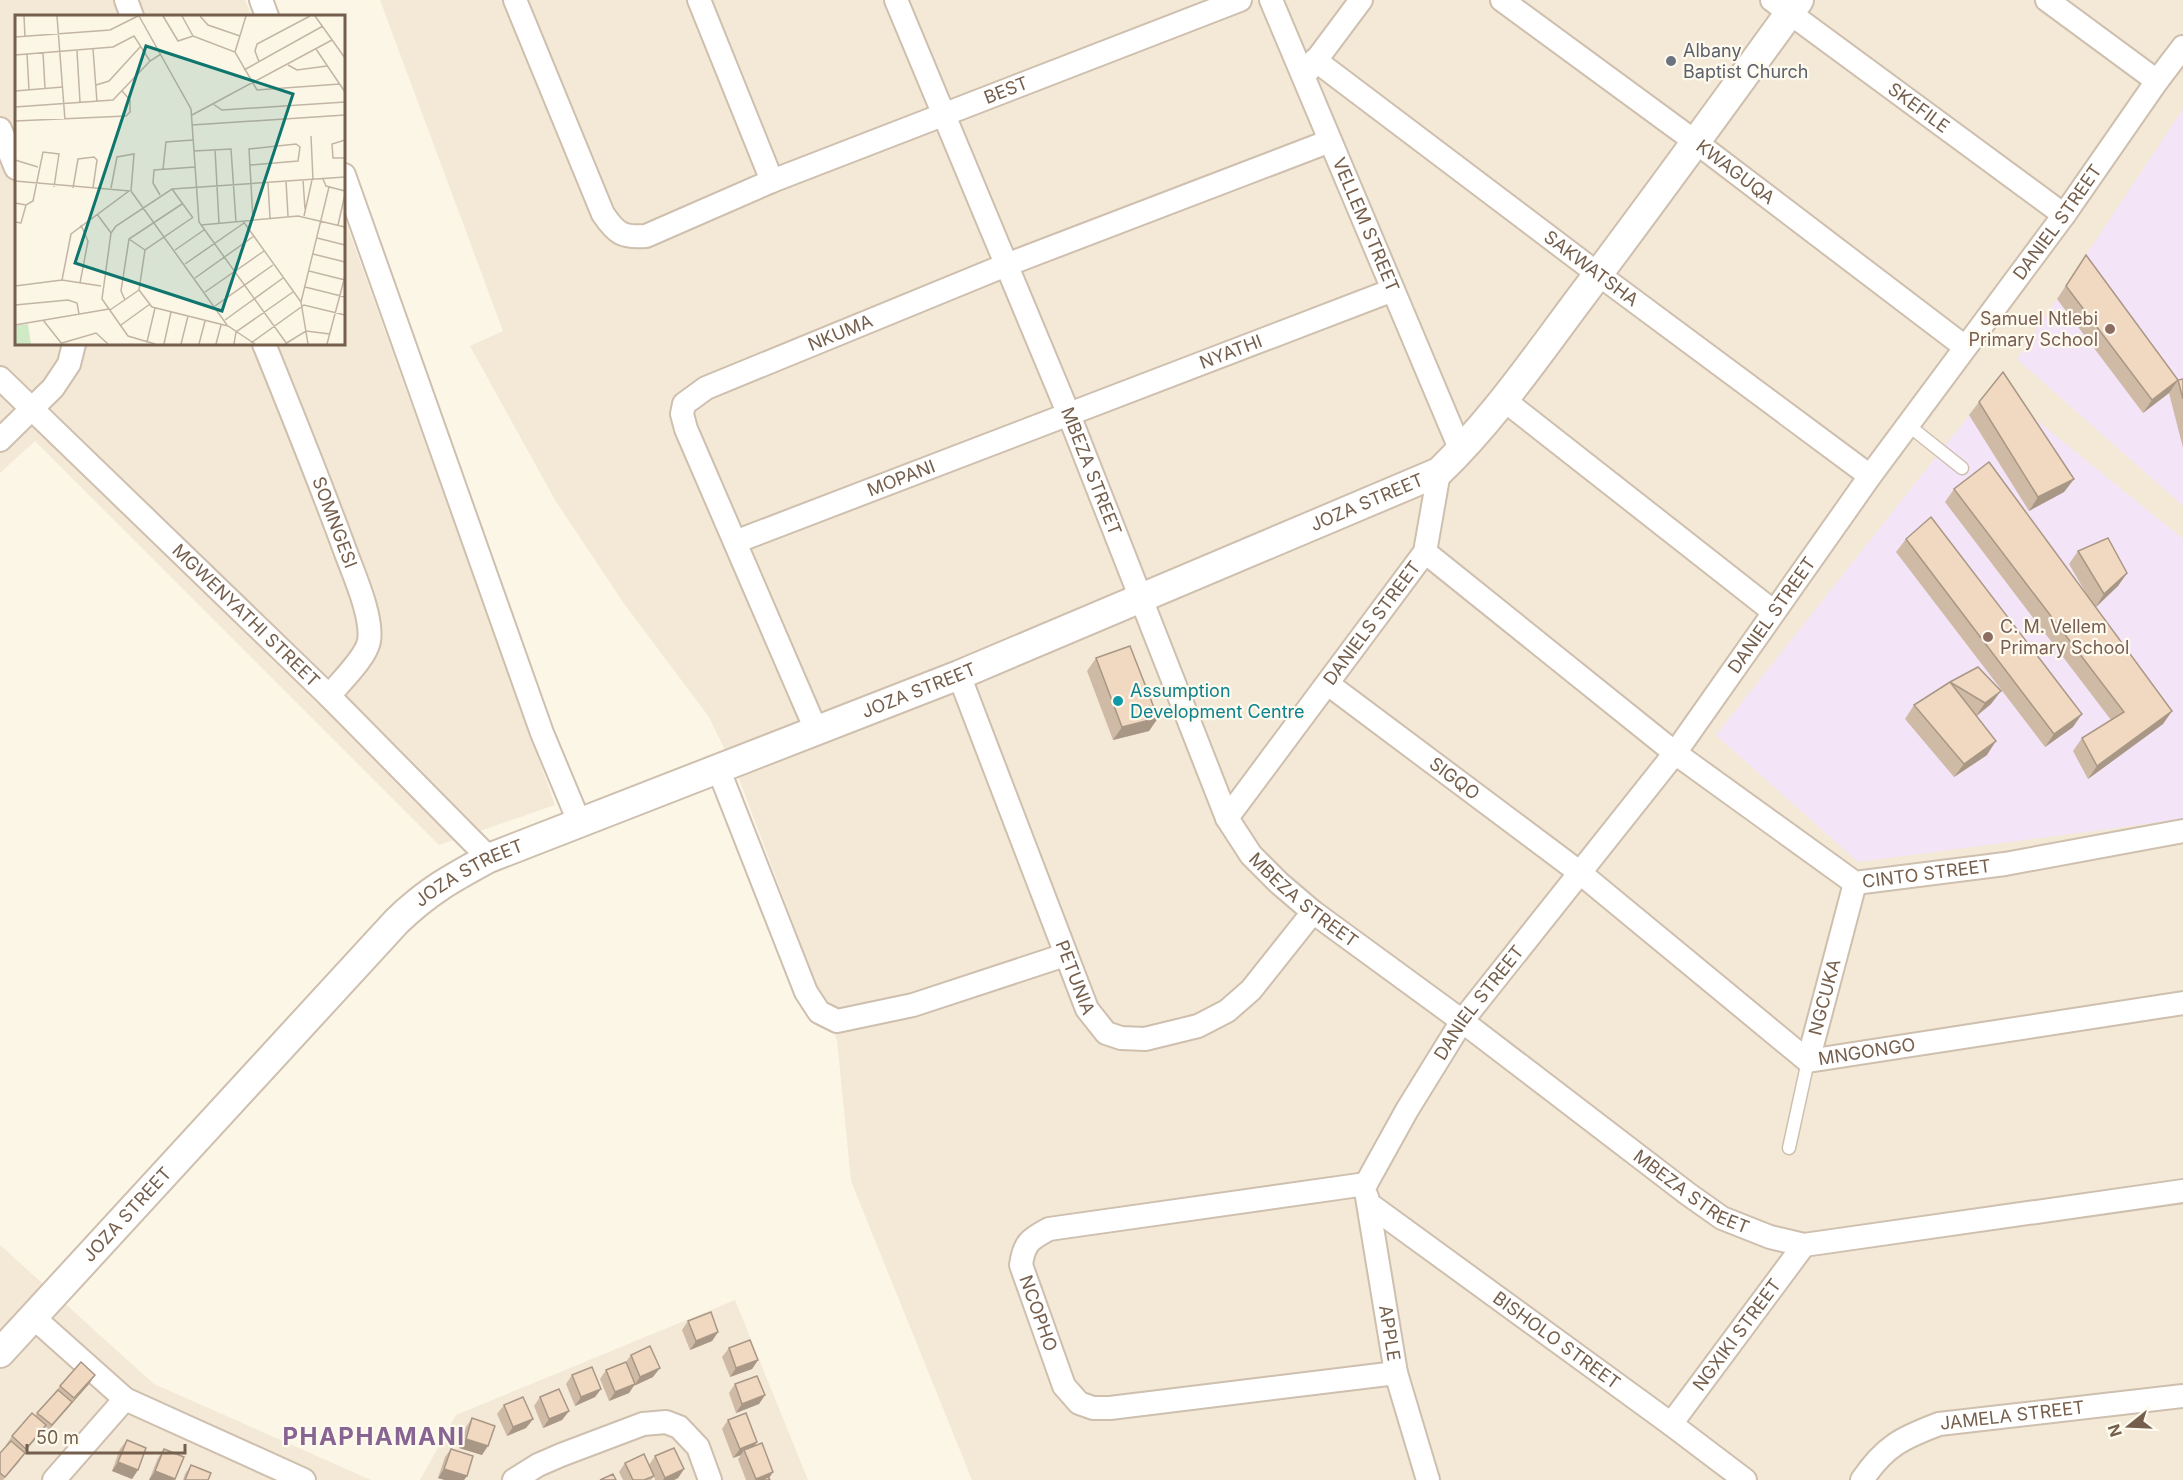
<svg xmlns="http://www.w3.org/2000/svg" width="2183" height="1480" viewBox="0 0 2183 1480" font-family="Inter,sans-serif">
<rect width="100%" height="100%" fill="#fcf6e7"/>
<g fill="#f3e9d6">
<path d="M0,0H245L252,16H16V344H344V217L555,805L439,845L35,441L0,473Z"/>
<path d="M380,0H2183V1480H972L851,1181L837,1040L739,779L709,717L625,605L555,500L470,346L503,331Z"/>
<path d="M0,1245L154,1384L371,1480H0Z"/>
<path d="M735,1300L808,1480H420L456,1415Z"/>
</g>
<g fill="#f3e4f8">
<path d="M2183,109V506L2017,359Z"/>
<path d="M1993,385L2183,539V819L1858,862L1716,735Z"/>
</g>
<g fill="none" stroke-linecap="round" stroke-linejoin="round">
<defs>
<g id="service">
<path d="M1908,425L1962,468"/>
<path d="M1789,1148L1808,1061"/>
</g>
<g id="minor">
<path d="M126,0L132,16"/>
<path d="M261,0L267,16"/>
<path id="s1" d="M515,0L603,214C616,233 622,238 646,236L772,181L1240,0"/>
<path d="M699,0L772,181"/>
<path id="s2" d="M896,0L1069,415L1227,818L1251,855L1279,883L1313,912L1462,1021L1688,1194L1722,1218L1770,1237L1804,1245L2183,1191"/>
<path id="s3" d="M1271,0L1461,451"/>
<path id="s4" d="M1502,0L1697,143L1965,347"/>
<path id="s5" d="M1772,0L2064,215"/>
<path d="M2047,0L2157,81"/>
<path id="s6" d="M1315,60L1598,274L1870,476"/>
<path d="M1308,71L1361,0"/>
<path d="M0,129L16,168"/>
<path d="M344,175L542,733L580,824"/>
<path id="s7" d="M264,344C292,413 320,482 346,553C354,575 373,617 369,641C366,658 340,682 329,696"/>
<path id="s8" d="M0,378L329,696L489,858"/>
<path d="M1504,400L1774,612"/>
<path d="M0,440L53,388L69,364L74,344"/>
<path id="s9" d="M735,542L1393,290"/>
<path id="s10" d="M1425,552L1675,753L1855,883L2005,864L2183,831"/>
<path id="s11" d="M959,675L1087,1009L1106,1033L1121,1038L1145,1039L1198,1026L1227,1011L1251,990L1313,912"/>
<path id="s12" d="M1328,684L1579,872L1808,1061L2183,1003"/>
<path id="s13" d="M816,730L686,429L682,414L684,404L706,388L1006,265L1330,141"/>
<path d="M718,768L806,992L819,1012L837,1021L913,1005L1065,955"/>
<path id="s14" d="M1227,818L1425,552L1439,472"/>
<path id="s15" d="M1808,1061L1855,883"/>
<path id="s16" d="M1366,1184L1407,1110L1462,1021L1675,753L1870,476L2064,215L2157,81L2183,47"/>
<path id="s17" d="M1366,1184L1049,1229C1030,1239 1024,1243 1021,1265L1064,1386L1079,1403L1093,1408H1110L1396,1373"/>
<path id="s18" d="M1367,1197L1396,1373L1428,1480"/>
<path id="s19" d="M1369,1204L1671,1424L1745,1480"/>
<path d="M33,1317L125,1399L304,1480"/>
<path id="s20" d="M1671,1424L1804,1245"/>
<path d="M54,1480L125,1399"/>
<path d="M514,1480L538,1465L561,1455L643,1424L666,1422L679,1427L698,1447L710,1480"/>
<path id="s21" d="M1862,1480C1885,1446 1902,1438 1939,1424L2183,1396"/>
</g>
<g id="tertiary">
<path id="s22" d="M0,1353L397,921C428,891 452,878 489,858L959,675L1439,472C1494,419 1538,354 1584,293C1657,196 1728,98 1799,0"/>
</g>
</defs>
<use href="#service" stroke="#cebfae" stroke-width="15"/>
<use href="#minor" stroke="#cebfae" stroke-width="26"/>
<use href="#tertiary" stroke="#cebfae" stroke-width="32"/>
<use href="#service" stroke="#fff" stroke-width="12"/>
<use href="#minor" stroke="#fff" stroke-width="22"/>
<use href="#tertiary" stroke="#fff" stroke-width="28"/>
</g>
<g fill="#cfbaa5">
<path d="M2086,255L2178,380L2183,379V448L2169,393L2143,413L2057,299Z"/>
<path d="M1979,402L2074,479L2064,492L2029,511L1969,415Z"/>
<path d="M1954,489L2090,600L2069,564L2078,551L2127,573L2118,586L2095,607L2172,711L2163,724L2088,779L2073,751L2082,738L2111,720L1945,502Z"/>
<path d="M1906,539L2073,727L2045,747L1896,552Z"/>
<path d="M1096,658L1158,718L1149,731L1113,740L1087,671Z"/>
<path d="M1950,682L1991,704L1977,716L1987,755L1954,777L1905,719L1914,705Z"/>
<path d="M688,1321L718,1332L712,1341L690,1350L682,1330Z"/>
<path d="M729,1348L758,1360L752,1369L730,1377L722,1357Z"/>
<path d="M631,1355L653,1377L634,1385L629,1393L609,1401L600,1379L606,1370L626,1362Z"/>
<path d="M95,1375L89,1384L45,1434L42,1431L24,1452L19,1462L3,1480H0V1453L7,1446L6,1445L12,1436L35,1416L60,1386Z"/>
<path d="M572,1375L601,1389L595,1397L575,1406L566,1384Z"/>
<path d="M735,1384L765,1395L759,1404L736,1413L729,1393Z"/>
<path d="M540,1397L569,1411L562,1420L543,1428L534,1406Z"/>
<path d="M504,1405L533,1419L526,1428L507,1436L497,1414Z"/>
<path d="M472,1418L482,1455L459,1448L466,1427Z"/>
<path d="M728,1420L754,1446L770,1480H746L738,1459L741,1455L733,1458L722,1429Z"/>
<path d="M127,1440L138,1470L132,1479L112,1471L120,1449Z"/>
<path d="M164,1449L175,1479L174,1480H149L158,1458Z"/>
<path d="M451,1449L467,1476L464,1480H445L438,1478L445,1457Z"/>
<path d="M655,1456L684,1469L678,1478L674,1480H655L654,1476L651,1480H623L619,1472L625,1463L649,1465Z"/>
<path d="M191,1465L208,1480H183L185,1474Z"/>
</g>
<g fill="#a99786">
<path d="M2178,380L2169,393L2143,413L2152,400Z"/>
<path d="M2074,479L2064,492L2029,511L2038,497Z"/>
<path d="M2127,573L2118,586L2095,608L2104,594Z"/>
<path d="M2001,691L1991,704L1976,716L1985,703Z"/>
<path d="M2172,711L2163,724L2088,779L2097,766Z"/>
<path d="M2082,714L2073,727L2045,747L2054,734Z"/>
<path d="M1158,718L1149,731L1113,740L1122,727Z"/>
<path d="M1996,741L1987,755L1954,777L1964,764Z"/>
<path d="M718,1332L712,1341L690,1350L696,1341Z"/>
<path d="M758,1360L752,1369L730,1377L736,1368Z"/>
<path d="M660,1368L653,1377L634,1386L640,1377Z"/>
<path d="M95,1375L89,1384L45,1434L52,1425Z"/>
<path d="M635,1384L629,1393L609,1401L615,1392Z"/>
<path d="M601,1389L595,1397L575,1406L581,1397Z"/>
<path d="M765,1395L759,1404L736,1413L742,1404Z"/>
<path d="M569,1411L562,1420L543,1428L549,1419Z"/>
<path d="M533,1419L526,1428L507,1436L513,1427Z"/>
<path d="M46,1425L40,1434L20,1457L26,1449Z"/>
<path d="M466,1439L488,1446L482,1455L459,1448Z"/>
<path d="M757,1442L751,1451L744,1450L741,1455L733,1458L740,1449Z"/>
<path d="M118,1462L138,1470L132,1479L112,1471Z"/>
<path d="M444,1469L467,1476L464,1480H445L438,1478Z"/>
<path d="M684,1469L678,1478L674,1480H663L665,1478Z"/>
<path d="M155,1471L175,1479L174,1480H149Z"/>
<path d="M773,1472L768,1480H755L756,1479Z"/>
</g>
<g fill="#f1d8c0" stroke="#a99786" stroke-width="1.5">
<path d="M2086,255L2178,380L2152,400L2066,286Z"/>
<path d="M2003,372L2074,479L2038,497L1979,402Z"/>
<path d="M2183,379V399L2178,380Z"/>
<path d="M1989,462L2172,711L2097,766L2082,738L2124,712L1954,489Z"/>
<path d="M1931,517L2082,714L2054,734L1906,539Z"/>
<path d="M2108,538L2127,573L2104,594L2078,551Z"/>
<path d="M1130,646L1158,718L1122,727L1096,658Z"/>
<path d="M1978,667L2001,691L1985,703L1950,682L1996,741L1964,764L1914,705L1950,682Z"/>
<path d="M711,1312L718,1332L696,1341L688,1321Z"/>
<path d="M750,1340L758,1360L736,1368L729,1348Z"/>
<path d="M650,1346L660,1368L640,1377L631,1355Z"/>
<path d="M81,1362L95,1375L74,1398L60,1386Z"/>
<path d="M626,1362L635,1384L615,1392L606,1370Z"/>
<path d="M592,1367L601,1389L581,1397L572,1375Z"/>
<path d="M757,1376L765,1395L742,1404L735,1384Z"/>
<path d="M559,1389L569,1411L549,1419L540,1397Z"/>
<path d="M58,1390L72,1402L52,1425L37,1413Z"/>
<path d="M523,1397L533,1419L513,1427L504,1405Z"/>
<path d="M32,1413L46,1425L26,1449L12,1436Z"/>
<path d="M746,1413L757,1442L740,1449L728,1420Z"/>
<path d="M472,1418L495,1426L488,1446L466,1439Z"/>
<path d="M127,1440L146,1448L138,1470L118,1462Z"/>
<path d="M11,1441L25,1453L5,1477L0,1473V1453Z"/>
<path d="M762,1443L773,1472L756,1479L744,1450Z"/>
<path d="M674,1448L684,1469L665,1478L655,1456Z"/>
<path d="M164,1449L184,1457L175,1479L155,1471Z"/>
<path d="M451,1449L473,1456L467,1476L444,1469Z"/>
<path d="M644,1454L654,1476L644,1480H633L625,1463Z"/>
<path d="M191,1465L211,1473L208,1480H185Z"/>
<path d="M613,1474L616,1480H600Z"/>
<path d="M768,1477L770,1480H761Z"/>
</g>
<circle fill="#6b7280" stroke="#fffaee" stroke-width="2" cx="1671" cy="61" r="6"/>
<g fill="#8d6e63" stroke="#fffaee" stroke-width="2">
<circle cx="2110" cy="329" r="6"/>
<circle cx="1988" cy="637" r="6"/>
</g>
<circle fill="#0f9aa8" stroke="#fffaee" stroke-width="2" cx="1118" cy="701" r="6"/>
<g text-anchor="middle" stroke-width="4.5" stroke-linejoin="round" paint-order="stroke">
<g font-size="18" fill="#5b616d" stroke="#fffaee" text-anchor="start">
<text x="1683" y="57">Albany<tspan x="1683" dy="21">Baptist Church</tspan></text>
</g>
<g font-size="18" fill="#755f4c" stroke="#fffaee">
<text dy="6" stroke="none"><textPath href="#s1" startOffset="672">BEST</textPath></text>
<text dy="6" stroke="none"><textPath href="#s5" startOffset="182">SKEFILE</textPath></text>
<text dy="6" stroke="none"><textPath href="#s4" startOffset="290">KWAGUQA</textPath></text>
<text dy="6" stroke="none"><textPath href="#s16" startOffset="1186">DANIEL STREET</textPath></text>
<text dy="6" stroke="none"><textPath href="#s3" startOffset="244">VELLEM STREET</textPath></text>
<text dy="6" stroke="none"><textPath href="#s6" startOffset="346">SAKWATSHA</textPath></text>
<text dy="6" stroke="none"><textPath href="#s13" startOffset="526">NKUMA</textPath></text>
<text dy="6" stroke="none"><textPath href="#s9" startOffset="531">NYATHI</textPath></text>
<text dy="6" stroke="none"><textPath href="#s2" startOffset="510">MBEZA STREET</textPath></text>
<text dy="6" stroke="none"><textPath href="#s9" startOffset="178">MOPANI</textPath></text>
<text dy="6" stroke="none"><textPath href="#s22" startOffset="1646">JOZA STREET</textPath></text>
<text dy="6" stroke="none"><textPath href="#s7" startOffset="192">SOMNGESI</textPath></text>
<text dy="6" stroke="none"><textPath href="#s16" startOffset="700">DANIEL STREET</textPath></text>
<text dy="6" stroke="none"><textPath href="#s8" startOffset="342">MGWENYATHI STREET</textPath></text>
<text dy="6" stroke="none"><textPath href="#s14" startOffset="243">DANIELS STREET</textPath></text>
<text dy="6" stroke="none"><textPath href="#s22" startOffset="1160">JOZA STREET</textPath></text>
<text dy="6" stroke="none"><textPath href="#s12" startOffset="158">SIGQO</textPath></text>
<text dy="6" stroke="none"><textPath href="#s10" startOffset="615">CINTO STREET</textPath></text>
<text dy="6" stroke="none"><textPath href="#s22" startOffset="674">JOZA STREET</textPath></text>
<text dy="6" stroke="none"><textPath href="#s2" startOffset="996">MBEZA STREET</textPath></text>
<text dy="6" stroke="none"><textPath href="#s11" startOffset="324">PETUNIA</textPath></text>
<text dy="6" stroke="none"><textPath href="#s15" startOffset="66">NGCUKA</textPath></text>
<text dy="6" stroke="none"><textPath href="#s16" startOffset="214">DANIEL STREET</textPath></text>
<text dy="6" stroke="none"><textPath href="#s12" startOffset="670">MNGONGO</textPath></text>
<text dy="6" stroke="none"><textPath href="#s2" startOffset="1482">MBEZA STREET</textPath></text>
<text dy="6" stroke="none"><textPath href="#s22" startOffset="188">JOZA STREET</textPath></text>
<text dy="6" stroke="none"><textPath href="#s17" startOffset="420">NCOPHO</textPath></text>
<text dy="6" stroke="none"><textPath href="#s18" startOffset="138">APPLE</textPath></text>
<text dy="6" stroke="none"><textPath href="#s20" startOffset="111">NGXIKI STREET</textPath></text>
<text dy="6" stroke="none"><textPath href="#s19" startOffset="232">BISHOLO STREET</textPath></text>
<text dy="6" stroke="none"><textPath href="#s21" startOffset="171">JAMELA STREET</textPath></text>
</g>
<g font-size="18" fill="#785e54" stroke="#fffaee" text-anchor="end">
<text x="2098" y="325">Samuel Ntlebi<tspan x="2098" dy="21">Primary School</tspan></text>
<text x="2000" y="633" text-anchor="start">C. M. Vellem<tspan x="2000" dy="21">Primary School</tspan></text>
</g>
<g font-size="18" fill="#0d838f" stroke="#fffaee" text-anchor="start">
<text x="1130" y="697">Assumption<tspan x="1130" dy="21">Development Centre</tspan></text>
</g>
<g font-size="24" font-weight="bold" letter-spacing="1.5" fill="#876491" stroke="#fffaee">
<text x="374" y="1445">PHAPHAMANI</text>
</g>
</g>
<g transform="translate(15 15)">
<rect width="330" height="330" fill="#fcf6e7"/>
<path d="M13,309L16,329H0V311Z" fill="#d1eac6"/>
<path fill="none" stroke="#c2b5a4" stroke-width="1.5" d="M9,1L10,22M42,1L50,105M124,1L176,94L184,207L272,329M148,1L163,26L178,21M167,1L178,21M185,1L193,10L225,21M300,1L330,43M178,21L220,37L242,75L325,69M0,22L95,15L123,1M78,34L82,87M301,34L330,77M62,36L65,87M220,37L231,1M28,38L30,73M12,39L14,75M0,40L98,32L119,21L135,46M244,47L240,36L242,29L295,1M273,50L282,55L312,51M229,55L308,11M81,70L94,66L126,31M0,76L48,72M198,89L207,95L330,87M0,92L98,85L135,46L146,39M177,100L317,25M0,106L111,101L115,97V85L107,76M177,110L330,100M296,121L298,165M330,125L317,129L318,143H330M200,134L204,208M179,136L216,134L221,207M0,145L23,152M235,150L283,146L285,132L281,129L234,134L238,205M148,154L151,127L178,125M308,164L311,171L330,176M288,165L290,194M0,166L115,176M271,166L273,201M253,168L255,203M58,173L63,144L79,142L82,145L78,173M96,173L102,142L119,139L116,176M157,174L178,203M116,176L212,310M145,180L138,168L139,155L180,152M0,188L11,190L18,186L28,137L44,139L39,172M82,199L96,218M289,201L297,165M177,203L130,235L124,275L137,292L213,311L240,329M228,206L286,287M0,207L6,208L11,190M186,210L283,201L330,212M323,210L330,179M302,223L330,230M114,224L130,235M160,235L189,215M298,239L330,247M170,249L229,208M294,256L330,265M180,263L239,221M47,265L56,219L114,176M65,268L73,226L66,210M0,271L47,265L86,271M290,272L330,282M190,277L249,236M110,285L106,276L114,224L167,189M0,290L53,285L62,288L64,299M200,291L258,250M95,295L124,275M28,305L47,329M210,305L268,263M0,310L94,294M106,310L135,289M132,327L140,293M47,328L81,318L93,329M236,328L289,290L330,300M140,329L113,321L87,284L96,218L101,211L157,174L330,162M149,329L156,297M166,329L173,301M184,329L190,306M201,329L206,310M219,329L221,317L278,277M270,329L291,316L315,319M293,329L286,287L314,172M312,329L330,261"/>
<path fill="#0f766e" fill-opacity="0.15" stroke="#0f766e" stroke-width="3" d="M131,31L278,79L207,296L60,248Z"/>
<rect width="330" height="330" fill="none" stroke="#755f4c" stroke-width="3"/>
</g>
<g transform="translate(2129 1426) rotate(252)" stroke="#fffaee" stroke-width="4.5" paint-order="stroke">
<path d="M0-4.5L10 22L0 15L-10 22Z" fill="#755f4c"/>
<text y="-9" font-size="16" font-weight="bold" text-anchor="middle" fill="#755f4c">N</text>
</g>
<path d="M27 1444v9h158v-9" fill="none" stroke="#755f4c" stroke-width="3"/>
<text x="36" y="1444" font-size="18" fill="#755f4c" stroke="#fffaee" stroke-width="4.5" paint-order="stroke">50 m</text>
</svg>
